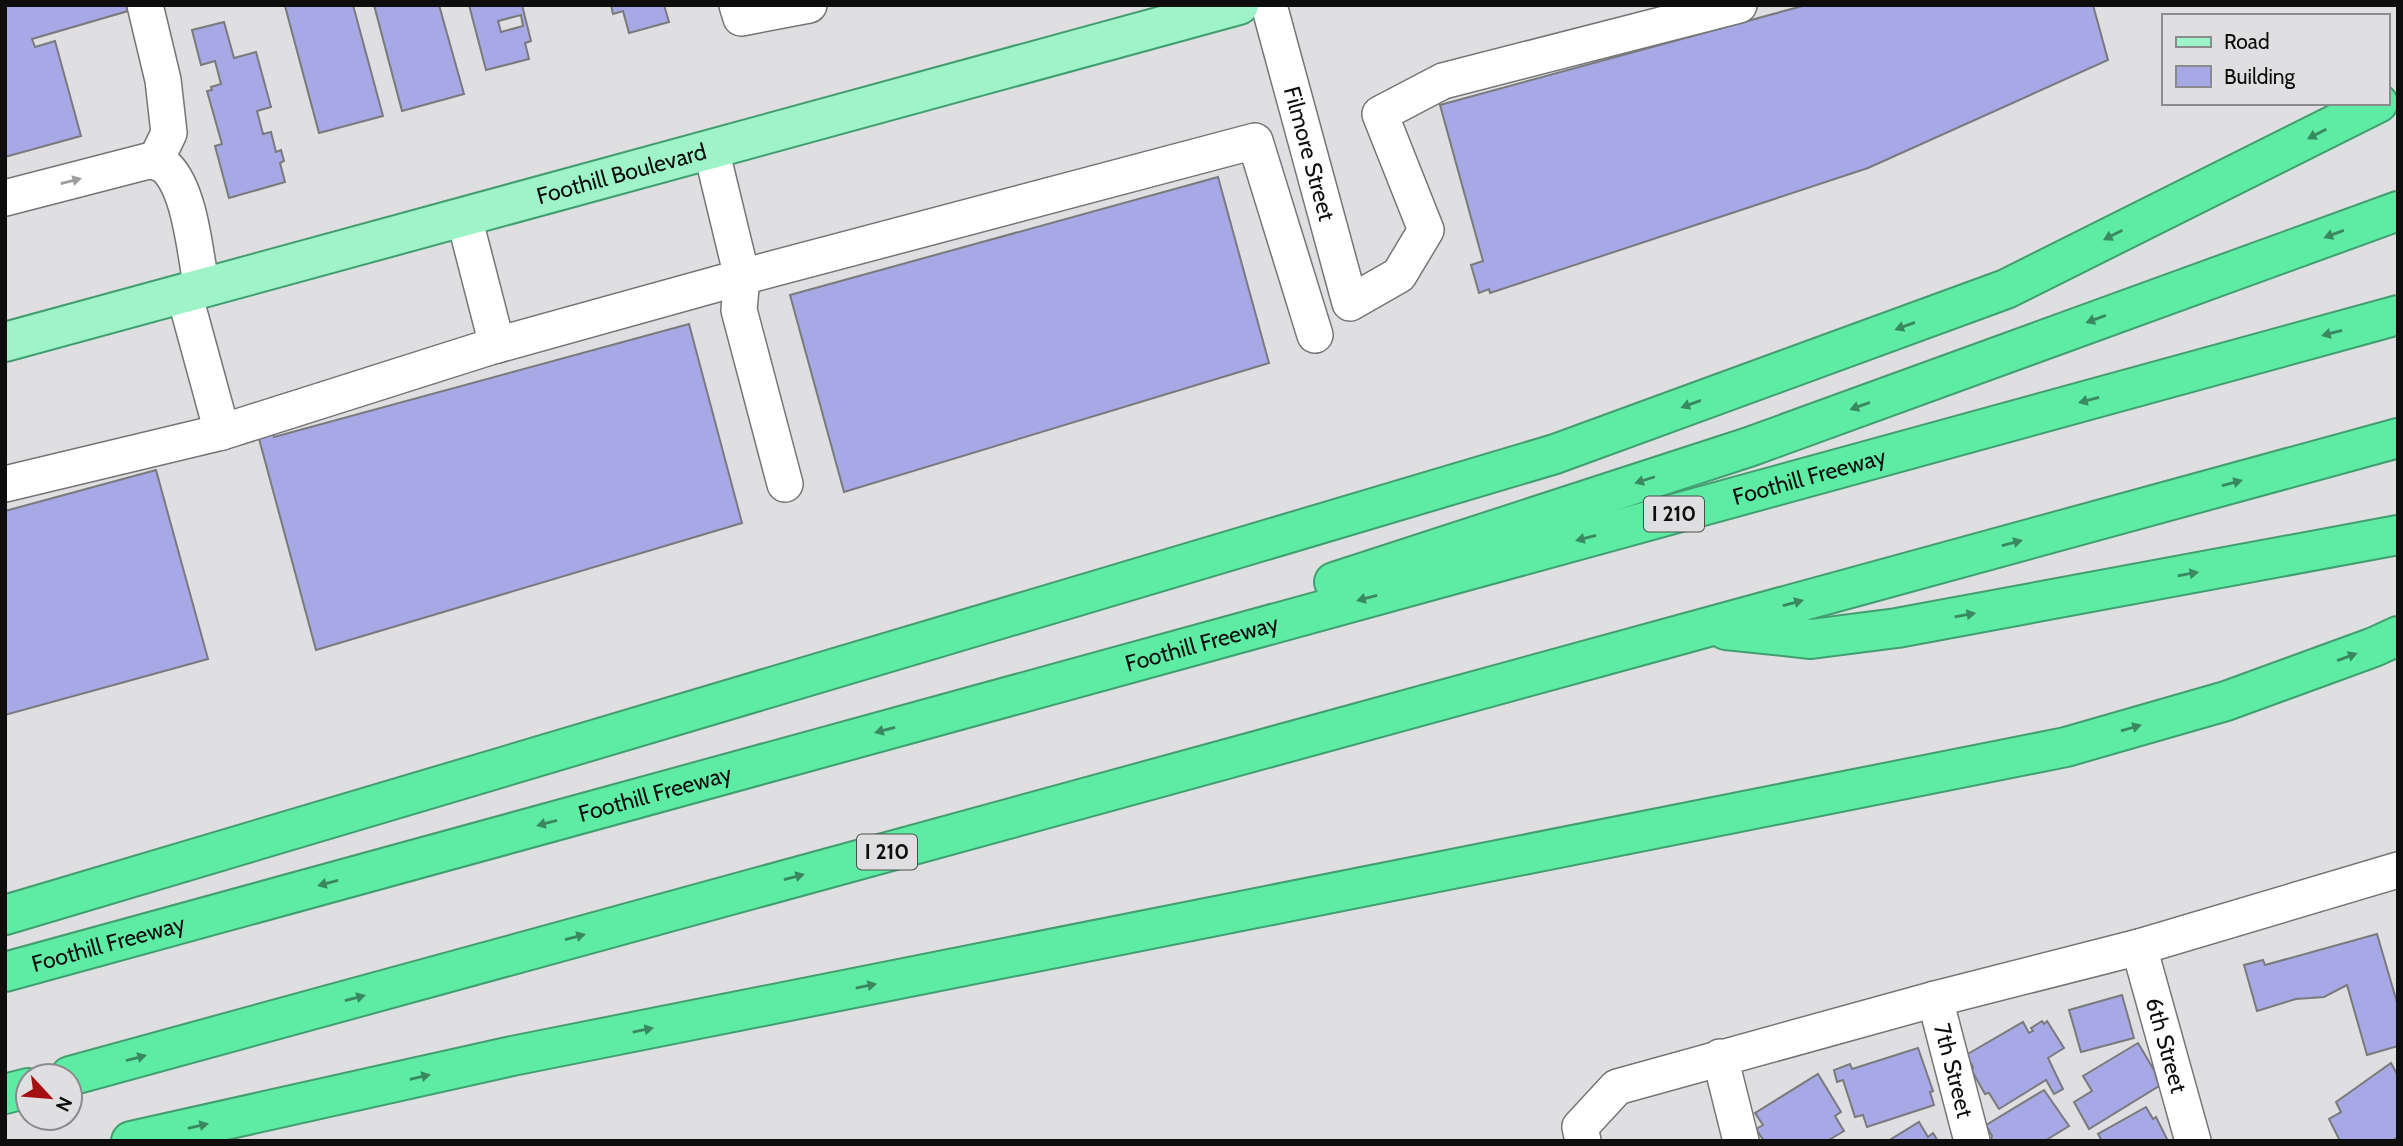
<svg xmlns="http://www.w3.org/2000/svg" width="2403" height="1146" viewBox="0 0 2403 1146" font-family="Cabin,sans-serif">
<rect width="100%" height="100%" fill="#dfdfe1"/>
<g fill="#a7a9e6" stroke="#7a7a7c" stroke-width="2" fill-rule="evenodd">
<path d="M5,5H126L128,11L32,39L35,47L55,41L81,136L5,157Z"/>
<path d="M353,5L383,116L319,133L285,6Z"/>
<path d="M374,5H439L464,94L402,111Z"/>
<path d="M469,5H522L531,41L525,43L529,59L486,70ZM521,15L523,26L501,32L498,21Z"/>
<path d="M611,5H664L669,22L629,33L623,11L613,14Z"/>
<path d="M1806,5H2093L2108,60L1868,168L1490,293L1489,289L1479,293L1471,265L1483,261L1440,105Z"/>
<path d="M224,22L234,58L256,52L271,107L257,111L263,134L271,132L276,152L281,150L284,161L280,163L285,182L229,198L215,146L222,144L207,91L212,90L211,87L221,84L215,61L201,65L192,30Z"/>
<path d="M1218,177L1269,363L844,492L790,295Z"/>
<path d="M689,324L742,523L316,650L258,435L273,431L274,437Z"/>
<path d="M156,470L208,659L5,715V511Z"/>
<path d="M2377,934L2398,1006V1046L2367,1055L2347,985L2324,997L2296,999L2257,1011L2244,965L2263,960L2265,965Z"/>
<path d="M2122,995L2134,1038L2081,1052L2069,1010Z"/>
<path d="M2042,1021L2044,1024L2047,1021L2064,1048L2048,1058L2063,1089L2054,1094L2046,1080L1999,1109L1989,1093L1985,1094L1972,1071L1973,1067L1966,1055L2023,1022L2029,1033L2033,1031L2031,1028Z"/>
<path d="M2138,1043L2154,1070L2159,1086L2089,1129L2074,1102L2092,1091L2083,1076Z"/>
<path d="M1918,1048L1933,1091L1930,1092L1934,1105L1867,1127L1863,1115L1855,1117L1843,1080L1837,1082L1834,1070L1850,1064L1852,1069Z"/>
<path d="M2391,1063L2398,1076V1137L2391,1141H2340L2329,1119L2341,1112L2336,1102Z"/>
<path d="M1818,1074L1841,1112L1835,1116L1844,1131L1827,1141H1764L1756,1129L1763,1125L1755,1113Z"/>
<path d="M2044,1090L2069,1126L2048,1139L2049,1141H1991L1992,1136L1986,1125Z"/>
<path d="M2146,1107L2153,1119L2156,1117L2167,1139L2165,1141H2102L2098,1134Z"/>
<path d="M1919,1122L1928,1137L1933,1133L1938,1141H1888Z"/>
</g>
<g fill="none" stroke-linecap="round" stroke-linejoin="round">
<defs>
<g id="minor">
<path d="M145,5L163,80L169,133L155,162"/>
<path d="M737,5L741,18L809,5"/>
<path id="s1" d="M1269,5L1350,303L1399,275L1426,230L1380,114L1443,81L1739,5"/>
<path d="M711,149L742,277L739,310L785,484"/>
<path d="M5,198L152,160C157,163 163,164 167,168C191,193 195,254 202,289"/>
<path d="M464,217L497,345"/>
<path d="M184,293L222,432"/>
<path d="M5,484L222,432L490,347L742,277L1255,141L1315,335"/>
<path id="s2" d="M2139,947L2193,1141"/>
<path id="s3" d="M1935,999L1972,1141"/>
<path d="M1720,1057L1741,1141"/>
<path d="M1583,1141L1580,1127L1617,1087L1935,999L2139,947L2398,870"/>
</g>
<g id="major">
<path id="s4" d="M5,342L1239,5"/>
</g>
<g id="highway">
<path d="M1334,582L1749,447L2398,211"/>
<path d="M1726,630L1811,639L1897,628L2398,535"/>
<path d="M5,915L1555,454L2006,289L2378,103"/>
<path id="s5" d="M5,972L2398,315"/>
<path d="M70,1076L2398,438"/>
<path d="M5,1094L28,1088"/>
<path d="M131,1141L512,1056L2066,747L2226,701L2374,647L2398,636"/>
</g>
</defs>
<use href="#minor" stroke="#757577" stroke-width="38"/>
<use href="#major" stroke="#429e70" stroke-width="42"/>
<use href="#highway" stroke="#429e70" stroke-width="42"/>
<use href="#minor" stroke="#fff" stroke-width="35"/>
<use href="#major" stroke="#9ef4c8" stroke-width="38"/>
<use href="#highway" stroke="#5eeca4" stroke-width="38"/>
</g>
<defs><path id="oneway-solid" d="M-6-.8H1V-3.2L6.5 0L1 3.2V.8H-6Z" transform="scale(1.75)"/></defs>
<g fill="#3a8860">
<use href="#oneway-solid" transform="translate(2317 134) rotate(153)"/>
<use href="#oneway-solid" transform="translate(2334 234) rotate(160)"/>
<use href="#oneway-solid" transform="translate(2113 235) rotate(153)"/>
<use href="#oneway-solid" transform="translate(2096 319) rotate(160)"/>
<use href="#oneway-solid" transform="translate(1905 326) rotate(160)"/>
<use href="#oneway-solid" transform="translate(2332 333) rotate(165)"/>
<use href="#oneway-solid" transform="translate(2089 400) rotate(165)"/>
<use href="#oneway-solid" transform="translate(1691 404) rotate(160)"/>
<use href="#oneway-solid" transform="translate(1860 406) rotate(160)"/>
<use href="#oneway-solid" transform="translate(1645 480) rotate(162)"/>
<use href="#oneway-solid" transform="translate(2232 483) rotate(-15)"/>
<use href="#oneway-solid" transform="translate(1586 538) rotate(165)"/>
<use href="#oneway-solid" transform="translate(2012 543) rotate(-15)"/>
<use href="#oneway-solid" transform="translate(2188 574) rotate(-10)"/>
<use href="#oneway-solid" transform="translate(1367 598) rotate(165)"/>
<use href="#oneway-solid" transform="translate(1793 603) rotate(-15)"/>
<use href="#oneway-solid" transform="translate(1965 615) rotate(-10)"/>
<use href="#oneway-solid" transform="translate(2347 657) rotate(-20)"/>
<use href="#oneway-solid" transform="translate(2131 728) rotate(-16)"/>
<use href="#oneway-solid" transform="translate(885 730) rotate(165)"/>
<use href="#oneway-solid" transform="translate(547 823) rotate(165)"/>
<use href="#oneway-solid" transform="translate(794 877) rotate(-15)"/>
<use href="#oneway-solid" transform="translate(328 883) rotate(165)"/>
<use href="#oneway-solid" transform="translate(575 937) rotate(-15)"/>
<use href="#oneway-solid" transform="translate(866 986) rotate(-11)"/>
<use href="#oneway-solid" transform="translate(355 998) rotate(-15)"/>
<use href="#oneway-solid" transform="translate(643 1030) rotate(-11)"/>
<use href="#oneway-solid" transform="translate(136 1058) rotate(-15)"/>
<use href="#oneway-solid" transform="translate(420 1077) rotate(-13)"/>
<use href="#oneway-solid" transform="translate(198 1126) rotate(-13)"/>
</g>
<use fill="#9e9e9f" href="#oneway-solid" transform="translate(71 181) rotate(-14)"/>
<g text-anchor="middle" stroke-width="6" stroke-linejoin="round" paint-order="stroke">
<g fill="#dfdfe1" stroke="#4c4c4d" stroke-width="2">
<rect x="1644" y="496.5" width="60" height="35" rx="5"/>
<rect x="857" y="834.5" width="60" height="35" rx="5"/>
</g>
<g font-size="21" font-weight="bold" fill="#0d0d0e">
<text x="1674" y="521">I 210</text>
<text x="887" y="859">I 210</text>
</g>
<g font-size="23" fill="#0d0d0e" stroke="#dfdfe1">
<text dy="8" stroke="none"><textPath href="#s1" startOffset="154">Filmore Street</textPath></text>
<text dy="8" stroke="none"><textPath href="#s4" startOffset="639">Foothill Boulevard</textPath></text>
<text dy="8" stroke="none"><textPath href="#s5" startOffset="1871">Foothill Freeway</textPath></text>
<text dy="8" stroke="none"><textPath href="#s5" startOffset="1241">Foothill Freeway</textPath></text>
<text dy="8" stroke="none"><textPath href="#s5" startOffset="674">Foothill Freeway</textPath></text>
<text dy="8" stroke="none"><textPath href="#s5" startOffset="107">Foothill Freeway</textPath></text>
<text dy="8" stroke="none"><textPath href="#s2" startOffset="102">6th Street</textPath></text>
<text dy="8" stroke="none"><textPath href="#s3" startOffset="74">7th Street</textPath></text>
</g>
</g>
<rect width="2403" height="1146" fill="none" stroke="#0d0d0e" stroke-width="14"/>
<rect x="2162" y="14" width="228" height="91" fill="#dfdfe1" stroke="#8b8b8d" stroke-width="2"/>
<rect x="2176" y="37" width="35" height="10" fill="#9ef4c8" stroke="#8b8b8d" stroke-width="2"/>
<text x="2224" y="49" font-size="21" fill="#0d0d0e">Road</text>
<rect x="2176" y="66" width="35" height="21" fill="#a7a9e6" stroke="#8b8b8d" stroke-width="2"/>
<text x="2224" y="84" font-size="21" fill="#0d0d0e">Building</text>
<g transform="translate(49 1097) rotate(116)"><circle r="33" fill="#dfdfe1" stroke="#8b8b8d" stroke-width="2"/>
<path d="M0-5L12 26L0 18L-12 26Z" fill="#a50f13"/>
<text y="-10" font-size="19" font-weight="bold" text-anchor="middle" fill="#0d0d0e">N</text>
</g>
</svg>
